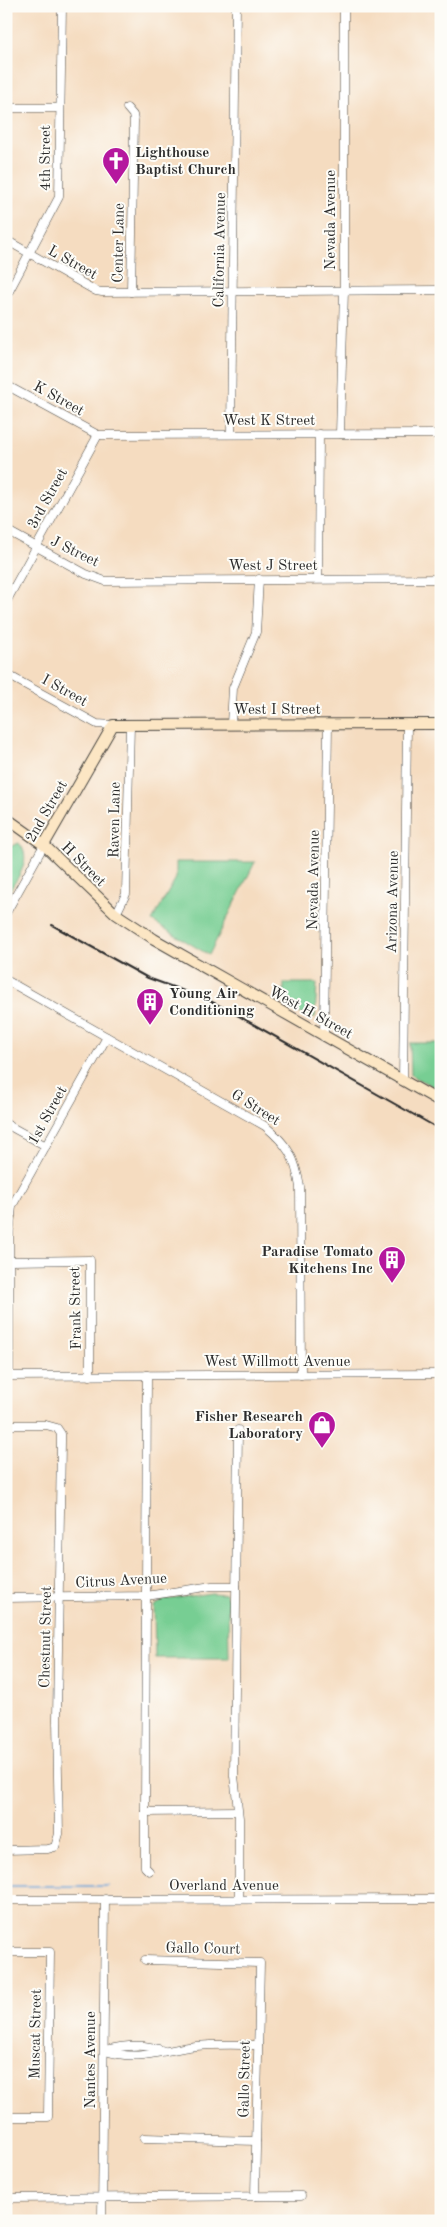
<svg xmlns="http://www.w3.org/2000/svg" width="447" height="2227" viewBox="0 0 447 2227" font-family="'Old Standard TT',serif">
<rect width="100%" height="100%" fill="#fdfcf7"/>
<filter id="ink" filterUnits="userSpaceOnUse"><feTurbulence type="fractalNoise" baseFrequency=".02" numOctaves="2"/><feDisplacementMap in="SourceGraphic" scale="10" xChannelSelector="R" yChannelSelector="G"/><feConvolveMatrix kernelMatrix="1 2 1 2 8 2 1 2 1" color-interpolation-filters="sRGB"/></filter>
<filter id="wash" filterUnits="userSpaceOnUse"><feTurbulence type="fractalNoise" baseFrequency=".0096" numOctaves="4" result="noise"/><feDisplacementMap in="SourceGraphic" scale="20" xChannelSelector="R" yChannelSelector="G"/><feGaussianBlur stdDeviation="1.12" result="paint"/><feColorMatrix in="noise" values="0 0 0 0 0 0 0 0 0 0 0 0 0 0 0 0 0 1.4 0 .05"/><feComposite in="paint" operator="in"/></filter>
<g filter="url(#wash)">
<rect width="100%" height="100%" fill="#f5dcc0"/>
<g fill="#77ce93" stroke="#517c5f">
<path d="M19,843C34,860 16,880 6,896V852L9,847Z"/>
<path d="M176,862H255L209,955L152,921L176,878Z"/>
<path d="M284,983H317L315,1017L308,1018L284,1003Z"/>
<path d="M410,1043H441V1091L411,1075Z"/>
<path d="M211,1593L225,1594L228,1600L229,1658H155L154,1606L164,1600Z"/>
</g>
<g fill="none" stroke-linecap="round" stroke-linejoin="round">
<path stroke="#5fa1d3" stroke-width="2" d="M6,1886H108"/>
</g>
</g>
<g filter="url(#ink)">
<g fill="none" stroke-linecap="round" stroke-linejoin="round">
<defs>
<g id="street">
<path d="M6,108H59"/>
<path d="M127,108L133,115L134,121L131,292"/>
<path d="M6,240L96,291L102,292L441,290"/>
<path d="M6,297L59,197L62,6"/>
<path d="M6,385L98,435L441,434"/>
<path d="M231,434L236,6"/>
<path d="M340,434L344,290V6"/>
<path d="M6,530L86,574L105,581L441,579"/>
<path d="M318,579L319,434"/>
<path d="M6,602L98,435"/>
<path d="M6,674L97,724L113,725"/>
<path d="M231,724L233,688L256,632L259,579"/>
<path d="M6,913L44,845"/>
<path d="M116,914L126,894L130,725"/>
<path d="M6,980L265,1126C288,1145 295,1157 300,1187L301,1375"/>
<path d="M324,1037L328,724"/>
<path d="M403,1081L407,724"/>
<path d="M6,1124L46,1146"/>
<path d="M9,1261L90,1260V1376"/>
<path d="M147,1375L145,1812V1867L149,1871"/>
<path d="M6,1376L441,1374"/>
<path d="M9,1376V1236L12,1206L107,1037"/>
<path d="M6,1425H46L57,1428L61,1434V1441L57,1719L59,1834L55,1847L48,1849L6,1850"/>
<path d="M238,1430L234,1776L239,1818V1899"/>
<path d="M6,1598L146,1596L212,1586H236"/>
<path d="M145,1812L237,1811"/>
<path d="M6,1900L441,1899"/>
<path d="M6,1952H50L48,2117H6"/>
<path d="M145,1960L260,1963L255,2196"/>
<path d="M105,2050C125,2045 146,2043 164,2051"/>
<path d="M105,2051C140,2062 161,2050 196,2046C216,2044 238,2045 258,2045"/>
<path d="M144,2138L256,2141"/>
<path d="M6,2198L301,2196"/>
<path d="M102,2221L105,1899"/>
</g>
<g id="secondary">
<path d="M6,818L44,845L116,914L154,939L441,1102"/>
<path d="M44,845L113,725L441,724"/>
</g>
</defs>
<use href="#street" stroke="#494641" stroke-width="9"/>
<use href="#secondary" stroke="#494641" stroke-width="12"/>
<use href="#street" stroke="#fff" stroke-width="8"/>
<use href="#secondary" stroke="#fce6c4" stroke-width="10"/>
<path stroke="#2b2b2b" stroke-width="2" d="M52,925L148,978L206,999L228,1010L441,1130"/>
</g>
</g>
<defs>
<symbol id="church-pin" viewBox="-11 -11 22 30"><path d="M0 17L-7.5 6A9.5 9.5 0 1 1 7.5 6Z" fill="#b5179e" stroke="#fdfcf7"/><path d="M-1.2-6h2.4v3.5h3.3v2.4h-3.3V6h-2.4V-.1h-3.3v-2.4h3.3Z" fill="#fff"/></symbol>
<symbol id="building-pin" viewBox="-11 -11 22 30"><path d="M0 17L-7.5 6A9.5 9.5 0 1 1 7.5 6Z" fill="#b5179e" stroke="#fdfcf7"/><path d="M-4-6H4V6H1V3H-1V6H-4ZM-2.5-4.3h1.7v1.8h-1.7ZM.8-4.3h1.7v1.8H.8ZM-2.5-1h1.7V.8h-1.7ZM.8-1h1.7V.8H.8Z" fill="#fff"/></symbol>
<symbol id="shop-pin" viewBox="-11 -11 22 30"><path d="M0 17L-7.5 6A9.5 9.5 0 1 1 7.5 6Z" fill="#b5179e" stroke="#fdfcf7"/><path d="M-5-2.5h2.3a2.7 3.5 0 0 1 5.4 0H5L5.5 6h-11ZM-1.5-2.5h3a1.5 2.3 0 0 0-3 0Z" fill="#fff"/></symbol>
</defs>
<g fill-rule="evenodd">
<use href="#church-pin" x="100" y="145" width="32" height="43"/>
<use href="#building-pin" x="134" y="986" width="32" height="43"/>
<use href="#building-pin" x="376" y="1244" width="32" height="43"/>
<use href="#shop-pin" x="306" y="1409" width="32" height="43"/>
</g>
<g text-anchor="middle" stroke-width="4" stroke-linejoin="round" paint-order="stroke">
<g font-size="15" font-weight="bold" fill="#2b2b2b" stroke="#fdfcf7" text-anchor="start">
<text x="135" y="157">Lighthouse<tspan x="135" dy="17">Baptist Church</tspan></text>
<text x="169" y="998">Young Air<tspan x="169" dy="17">Conditioning</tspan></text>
<text x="373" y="1256" text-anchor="end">Paradise Tomato<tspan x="373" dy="17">Kitchens Inc</tspan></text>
<text x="303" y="1421" text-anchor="end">Fisher Research<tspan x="303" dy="17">Laboratory</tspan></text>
</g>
<g font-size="15" fill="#2b2b2b" stroke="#fdfcf7">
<text transform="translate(45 158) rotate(-90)" y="5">4th Street</text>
<text transform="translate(330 220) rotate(-90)" y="5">Nevada Avenue</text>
<text transform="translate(118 243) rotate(-89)" y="5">Center Lane</text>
<text transform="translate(219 250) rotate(-89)" y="5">California Avenue</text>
<text transform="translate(73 262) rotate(29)" y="5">L Street</text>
<text transform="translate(59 398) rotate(29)" y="5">K Street</text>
<text x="269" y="425">West K Street</text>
<text transform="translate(47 498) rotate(-61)" y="5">3rd Street</text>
<text transform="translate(75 551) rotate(26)" y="5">J Street</text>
<text x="273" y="570">West J Street</text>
<text transform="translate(65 690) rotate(29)" y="5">I Street</text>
<text x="277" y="714">West I Street</text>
<text transform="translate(46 811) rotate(-60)" y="5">2nd Street</text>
<text transform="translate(114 820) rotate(-89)" y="5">Raven Lane</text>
<text transform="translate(84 864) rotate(45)" y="5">H Street</text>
<text transform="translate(313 880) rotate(-89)" y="5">Nevada Avenue</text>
<text transform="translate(392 902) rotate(-89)" y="5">Arizona Avenue</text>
<text transform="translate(311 1012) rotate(29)" y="5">West H Street</text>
<text transform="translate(256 1107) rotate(32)" y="5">G Street</text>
<text transform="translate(47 1115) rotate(-61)" y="5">1st Street</text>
<text transform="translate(75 1308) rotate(-91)" y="5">Frank Street</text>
<text x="277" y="1366">West Willmott Avenue</text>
<text transform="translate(121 1580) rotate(-3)" y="5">Citrus Avenue</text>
<text transform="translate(45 1637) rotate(-89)" y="5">Chestnut Street</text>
<text x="224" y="1890">Overland Avenue</text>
<text transform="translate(203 1948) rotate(1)" y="5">Gallo Court</text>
<text transform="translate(35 2034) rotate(-89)" y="5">Muscat Street</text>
<text transform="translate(90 2060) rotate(-90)" y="5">Nantes Avenue</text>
<text transform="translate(244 2079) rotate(-89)" y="5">Gallo Street</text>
</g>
</g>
<rect width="447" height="2227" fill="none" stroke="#fdfcf7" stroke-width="25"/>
</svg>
